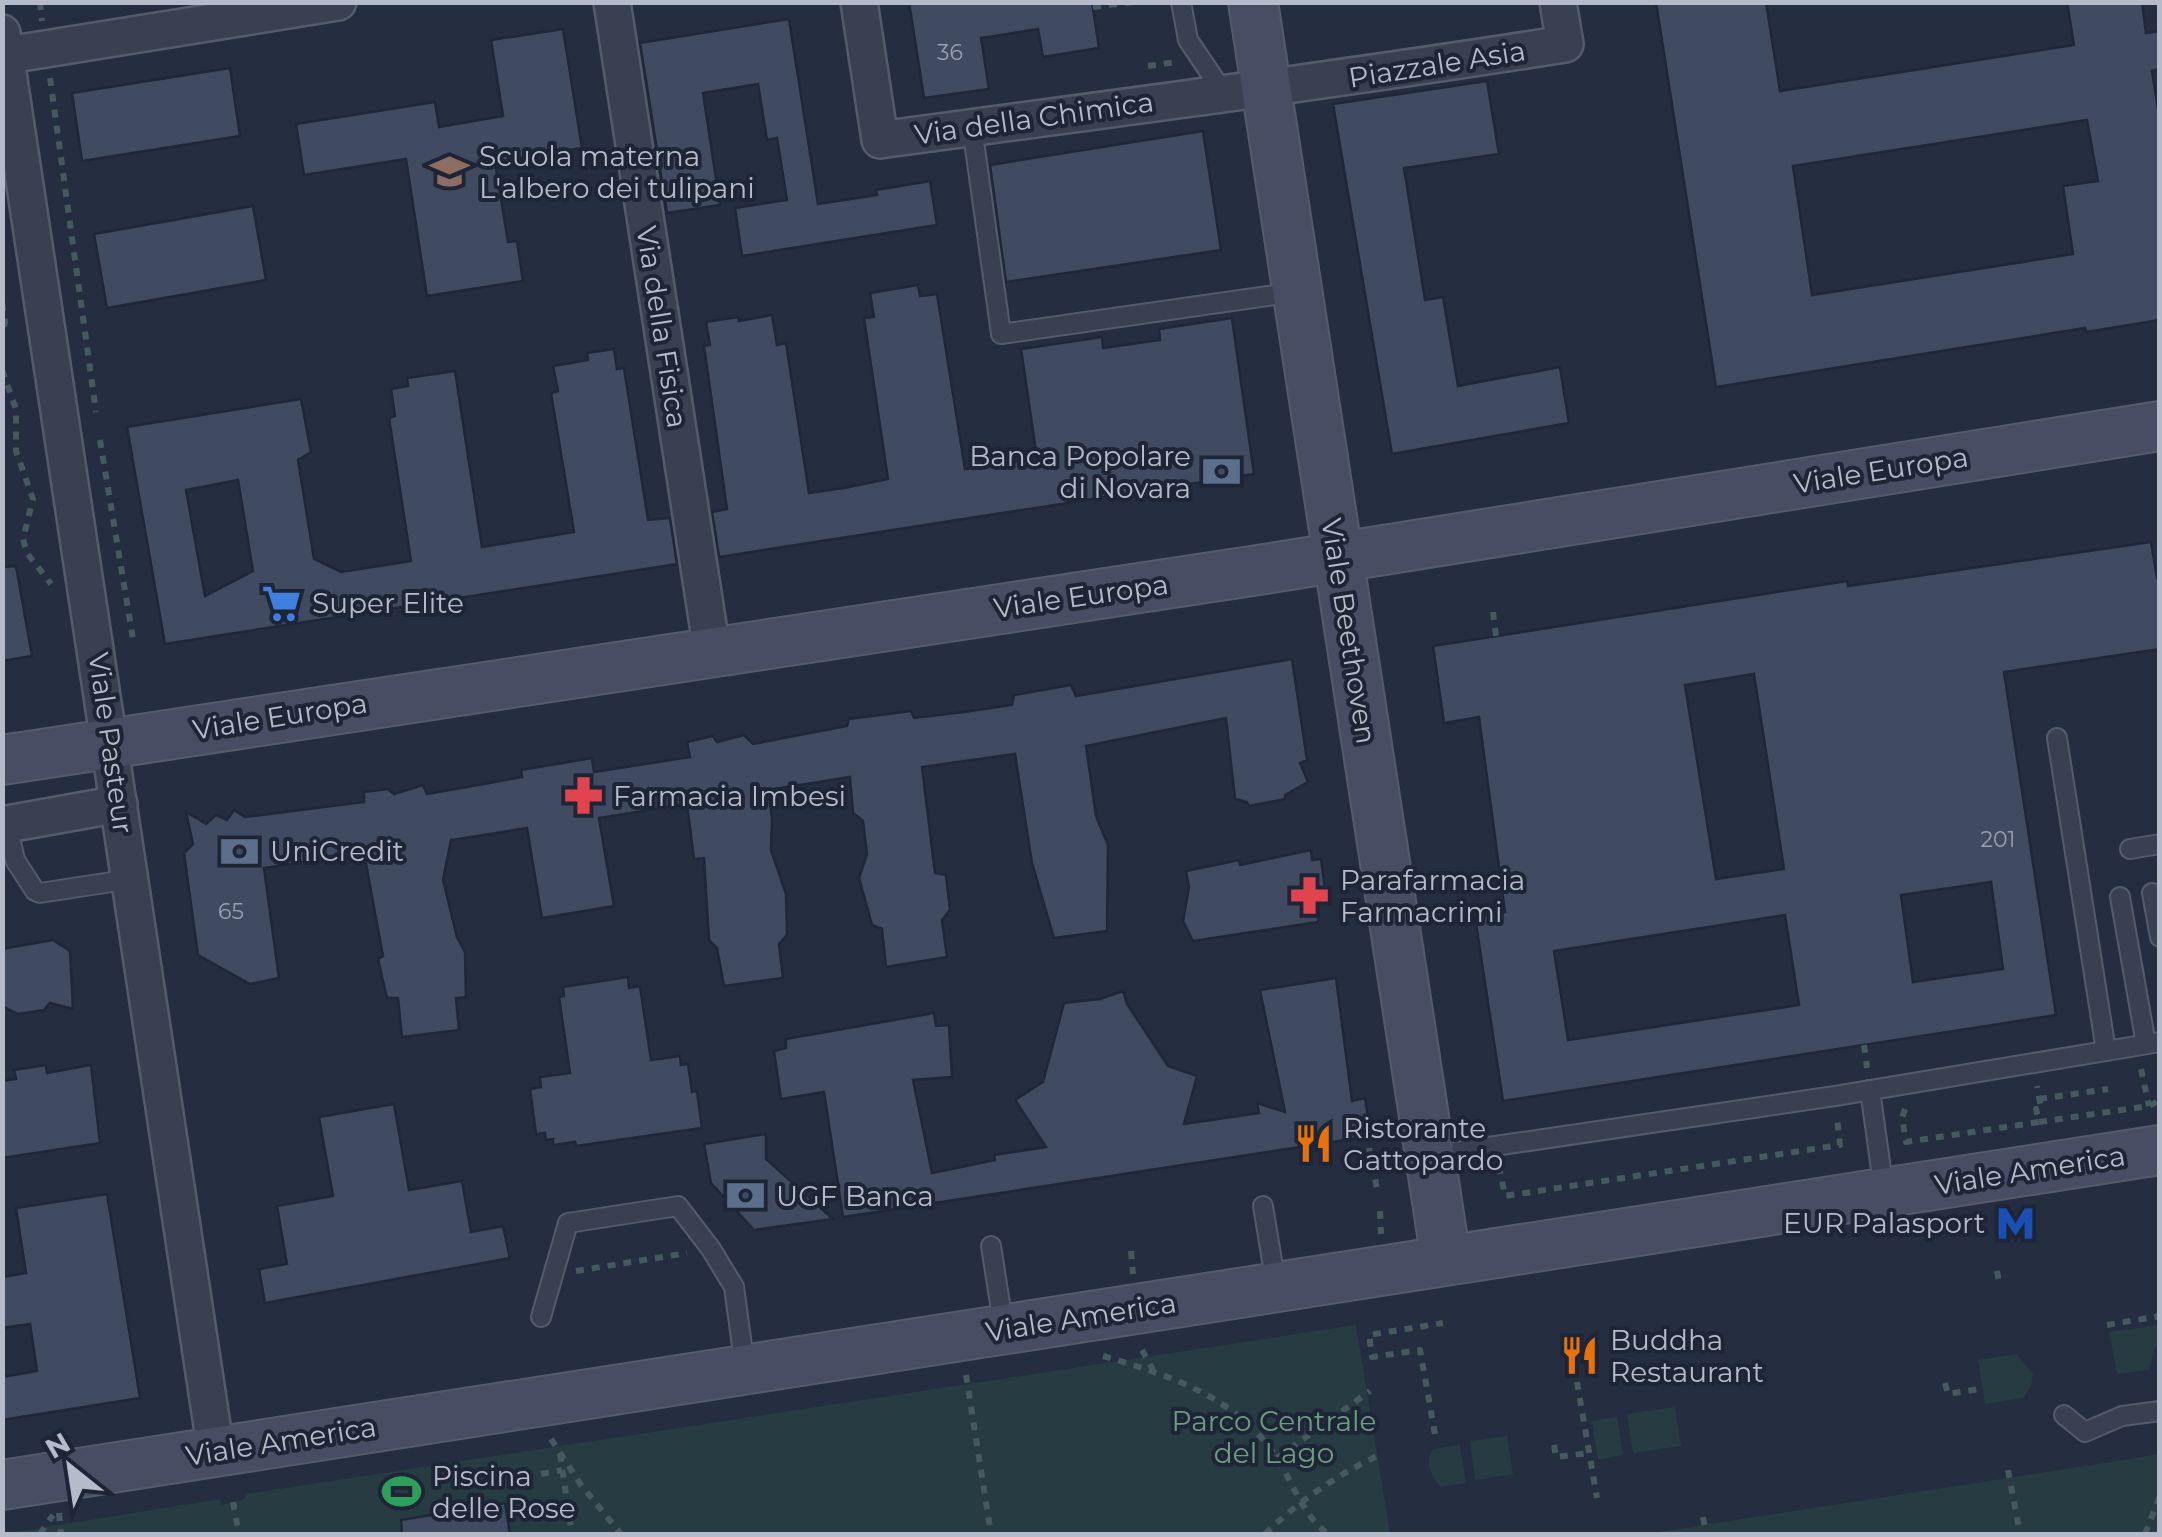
<svg xmlns="http://www.w3.org/2000/svg" width="2162" height="1537" viewBox="0 0 2162 1537" font-family="Montserrat,sans-serif">
<rect width="100%" height="100%" fill="#252d41"/>
<g fill="#273c42">
<path d="M1356,1325L1390,1534H3L220,1499L221,1505L245,1499V1494Z"/>
<path d="M2159,1325V1346L2155,1347L2149,1370L2117,1374L2109,1332Z"/>
<path d="M2016,1354L2033,1374L2031,1386L2023,1398L1985,1404L1978,1360Z"/>
<path d="M1675,1407L1681,1446L1633,1453L1627,1414Z"/>
<path d="M1617,1417L1623,1455L1598,1460L1592,1421Z"/>
<path d="M1507,1436L1513,1474L1475,1480L1470,1441Z"/>
<path d="M1460,1445L1466,1483L1441,1487C1431,1475 1424,1464 1433,1449Z"/>
<path d="M2159,1454V1534H1646L2130,1459Z"/>
</g>
<g fill="#404b61" stroke="#202738" stroke-width="2.5" fill-rule="evenodd">
<path d="M909,2H1092L1099,48L1043,57L1038,29L981,38L989,89L924,98Z"/>
<path d="M1656,2H1766L1780,91L2074,45L2067,2H2142L2146,33L2160,31V69L2152,71L2160,122V320L2086,332L2085,328L1716,387ZM2087,120L2098,181L2063,186L2073,254L1812,295L1793,166Z"/>
<path d="M789,19L818,204L877,195L876,190L930,181L937,225L742,256L735,208L787,200L777,138L767,140L758,84L703,93L720,205L667,213L640,43Z"/>
<path d="M563,29L582,148L495,162L508,242L517,241L523,281L427,296L406,159L304,175L296,124L435,102L439,127L503,116L491,40Z"/>
<path d="M230,68L240,136L82,161L72,93Z"/>
<path d="M1487,81L1499,154L1404,168L1425,300L1443,297L1458,386L1560,367L1569,423L1392,454L1333,104Z"/>
<path d="M1203,131L1221,250L1006,282L990,165Z"/>
<path d="M253,206L266,280L107,308L94,234Z"/>
<path d="M918,285L920,296L937,294L965,469L1037,458L1021,349L1102,337L1103,348L1160,340L1159,329L1232,318L1254,474L719,557L712,512L727,509L704,346L710,345L706,322L738,317L739,321L772,315L777,345L786,343L809,493L844,488L888,479L864,318L874,317L870,293Z"/>
<path d="M614,349L617,369L624,368L648,520L670,518L677,564L165,644L127,427L301,399L311,452L298,460L314,559L341,572L411,561L389,418L395,416L391,389L408,386L407,378L455,371L482,547L574,532L551,393L558,391L553,366L588,360L587,353ZM238,480L253,571L205,596L186,490Z"/>
<path d="M2151,542L2157,578L2160,577V649L2004,672L2056,1015L1503,1101L1475,917L1505,912L1479,717L1444,723L1433,646L1847,581L1848,586ZM1754,674L1784,869L1716,879L1685,685ZM1991,882L2003,969L1913,982L1901,895ZM1785,915L1799,1005L1568,1040L1554,951Z"/>
<path d="M16,566L32,656L2,661V567Z"/>
<path d="M1292,659L1307,760L1300,763L1308,782L1285,795V799L1249,806L1247,802L1235,799L1226,718L1086,746L1096,816L1108,845L1107,931L1054,938L1032,863L1015,754L922,767L935,873L946,875L950,910L942,920L947,957L886,967L882,929L872,925L859,878L867,854L863,821L853,813L850,777L768,790L772,818L771,850L786,894L787,935L779,944L783,978L724,986L717,948L709,940L704,858L694,859L687,804L599,818L614,906L542,918L527,828L451,840L443,880L457,937L465,952L466,997L456,998L459,1030L402,1037L398,998H387L378,959L383,956L364,853L264,868L279,978L250,984L198,955L184,853L193,844L186,812L206,824L216,815L227,820L234,810L245,817L364,802V792L388,789L394,794L423,785L427,794L522,777L521,770L592,758L594,772L690,757L687,742L713,736L717,742L744,735L753,744L847,726L849,719L911,711L914,718L964,712L1012,705L1014,695L1071,685L1076,696Z"/>
<path d="M1311,850L1312,860L1321,859L1326,895L1319,899L1318,922L1193,941L1183,921L1189,887L1186,871L1239,860L1240,865Z"/>
<path d="M53,940L70,951L73,1009L50,1003L44,1010L18,1014L2,1006V949Z"/>
<path d="M628,977L629,988L640,986L651,1060L680,1056L681,1065L688,1064L692,1092L697,1091L702,1128L576,1146L575,1142L553,1145V1139L546,1140L545,1133L536,1134L530,1089L541,1087L540,1077L570,1073L559,997L564,996L563,987Z"/>
<path d="M1336,978L1352,1101L1365,1098L1371,1136L843,1217L824,1092L781,1099L774,1051L786,1048V1039L934,1013L936,1026L949,1025L952,1077L913,1080L932,1173L995,1160L994,1155L1046,1147L1015,1100L1043,1082L1064,1003L1100,999L1123,991L1127,1004L1168,1066L1197,1076L1184,1124L1259,1113L1257,1103L1285,1112L1260,990Z"/>
<path d="M46,1065L47,1073L91,1065L100,1143L2,1158V1081L16,1079L14,1070Z"/>
<path d="M394,1104L409,1190L462,1181L471,1232L503,1226L510,1258L265,1303L259,1269L287,1264L277,1206L333,1196L319,1117Z"/>
<path d="M766,1134V1159L833,1219L754,1230L711,1183L704,1144Z"/>
<path d="M107,1194L140,1398L2,1420V1377L37,1371L30,1324L2,1328V1277L26,1273L16,1208Z"/>
<path d="M505,1503L510,1534H402L401,1520Z"/>
</g>
<g fill="none" stroke-linecap="round" stroke-linejoin="round">
<defs>
<g id="lane">
<path d="M1181,2L1188,40L1223,92"/>
<path d="M972,127L1001,334L1295,292"/>
<path d="M2057,738L2106,1051"/>
<path d="M7,825L15,860L35,891L40,893L131,879"/>
<path d="M2130,849L2160,844"/>
<path d="M2152,893L2160,937"/>
<path d="M2120,897L2146,1044"/>
<path d="M1870,1090L1884,1191"/>
<path d="M1434,1155L1835,1096L2160,1042"/>
<path d="M1263,1206L1276,1285"/>
<path d="M991,1246L1004,1329"/>
<path d="M541,1317L568,1223L678,1206L711,1249L734,1287L745,1368"/>
<path d="M2064,1415L2085,1432L2122,1416L2160,1411"/>
</g>
<g id="street">
<path d="M612,2L712,651"/>
<path d="M859,2L880,140C1108,109 1337,80 1565,44L1558,2"/>
<path d="M2,33L216,1452"/>
<path d="M2,56L338,2"/>
<path d="M2,825L119,804"/>
</g>
<g id="secondary">
<path d="M1253,2L1446,1260"/>
<path d="M2,760L1265,569L2160,426"/>
<path d="M2,1485L2160,1150"/>
</g>
</defs>
<use href="#lane" stroke="#545b6b" stroke-width="22"/>
<use href="#street" stroke="#545b6b" stroke-width="40"/>
<use href="#secondary" stroke="#545b6b" stroke-width="52"/>
<g stroke="#45595f" stroke-width="6" stroke-dasharray="8 8" stroke-linecap="butt">
<path d="M40,2L42,21"/>
<path d="M1093,7L1134,2"/>
<path d="M1148,66L1177,62"/>
<path d="M50,78L96,412"/>
<path d="M2,303L5,322L2,335"/>
<path d="M2,370L16,409V451L33,499L23,539L27,553L51,584"/>
<path d="M100,440L133,639"/>
<path d="M1493,612L1496,636"/>
<path d="M1864,1045L1867,1068"/>
<path d="M2141,1069L2149,1106"/>
<path d="M2039,1099L2108,1089"/>
<path d="M1905,1109L1902,1118L1906,1142L2039,1122L2036,1109H2041L2037,1086"/>
<path d="M2039,1122L2149,1106L2160,1100"/>
<path d="M1369,1148L1377,1189"/>
<path d="M1499,1166L1505,1196L1840,1145L1837,1118"/>
<path d="M1380,1211L1381,1234"/>
<path d="M1131,1251L1133,1274"/>
<path d="M576,1271L687,1253"/>
<path d="M1997,1271L1999,1282"/>
<path d="M2107,1325L2160,1316"/>
<path d="M1142,1350L1153,1370"/>
<path d="M1103,1356C1169,1375 1237,1397 1277,1458C1294,1485 1302,1514 1328,1534"/>
<path d="M966,1375L991,1534"/>
<path d="M1577,1382L1597,1498"/>
<path d="M1945,1383L1948,1394L1980,1389"/>
<path d="M1435,1434L1420,1350L1372,1357L1369,1335L1443,1323"/>
<path d="M551,1439L581,1485L621,1534"/>
<path d="M1554,1445L1556,1457L1589,1453"/>
<path d="M560,1454L572,1534"/>
<path d="M1277,1458L1370,1391"/>
<path d="M2008,1470L2020,1534"/>
<path d="M541,1474L562,1470"/>
<path d="M233,1502L239,1534"/>
<path d="M59,1513L61,1534"/>
<path d="M1703,1517L1706,1534"/>
<path d="M40,1534L53,1515"/>
<path d="M1265,1534C1300,1500 1337,1475 1381,1454"/>
<path d="M2145,1534L2160,1496"/>
</g>
<use href="#lane" stroke="#394051" stroke-width="18"/>
<use href="#street" stroke="#394051" stroke-width="35"/>
<use href="#secondary" stroke="#474e64" stroke-width="48"/>
</g>
<defs>
<symbol id="school-bare" viewBox="-9 -9 18 18"><path d="M0-5L7-2L0 1L-7-2ZM-4 1L0 2.5L4 1V4Q0 6-4 4Z" fill="#8d6e63" stroke="#1e2536" stroke-width="2.5" paint-order="stroke"/></symbol>
<symbol id="bank-bare" viewBox="-9 -9 18 18"><path d="M-6-4H6V4H-6ZM0-2.3a2.3 2.3 0 1 0 0 4.6a2.3 2.3 0 1 0 0-4.6Z" fill="#5c6f8a" stroke="#1e2536" stroke-width="2.5" paint-order="stroke"/></symbol>
<symbol id="supermarket-bare" viewBox="-9 -9 18 18"><path d="M-6-5.5h2.5l.6 2H6L4.5 2H-2.5L-4.4-4H-6ZM-1.5 3.2a1.3 1.3 0 1 0 .1 0ZM3 3.2a1.3 1.3 0 1 0 .1 0Z" fill="#3f7fe0" stroke="#1e2536" stroke-width="2.5" paint-order="stroke"/></symbol>
<symbol id="pharmacy-bare" viewBox="-9 -9 18 18"><path d="M-2-6h4v4h4v4h-4v4h-4v-4h-4v-4h4Z" fill="#e0444e" stroke="#1e2536" stroke-width="2.5" paint-order="stroke"/></symbol>
<symbol id="restaurant-bare" viewBox="-9 -9 18 18"><path d="M-5-6h1v4h1v-4h1v4h1v-4h1v5L-1.5 .5V6h-2V.5L-5-1ZM5-6V6H3V1.5H1.5Q1.5-4 5-6Z" fill="#e8710a" stroke="#1e2536" stroke-width="2.5" paint-order="stroke"/></symbol>
<symbol id="metro-bare" viewBox="-9 -9 18 18"><path d="M-5.5 5V-5H-3L0 0L3-5H5.5V5H3V-.5L0 4L-3-.5V5Z" fill="#1a4fb4" stroke="#1e2536" stroke-width="2.5" paint-order="stroke"/></symbol>
<symbol id="stadium-bare" viewBox="-9 -9 18 18"><path d="M0-5a6.5 5 0 1 0 0 10a6.5 5 0 1 0 0-10ZM-3.5-1.8h7v3.6h-7Z" fill="#2e9e5b" stroke="#1e2536" stroke-width="2.5" paint-order="stroke"/></symbol>
</defs>
<g fill-rule="evenodd">
<use href="#school-bare" x="422" y="144" width="55" height="55"/>
<use href="#bank-bare" x="1194" y="444" width="55" height="55"/>
<use href="#supermarket-bare" x="254" y="576" width="55" height="55"/>
<use href="#pharmacy-bare" x="556" y="768" width="55" height="55"/>
<use href="#bank-bare" x="212" y="824" width="55" height="55"/>
<use href="#pharmacy-bare" x="1282" y="868" width="55" height="55"/>
<use href="#restaurant-bare" x="1286" y="1116" width="55" height="55"/>
<use href="#bank-bare" x="718" y="1168" width="55" height="55"/>
<use href="#metro-bare" x="1988" y="1196" width="55" height="55"/>
<use href="#restaurant-bare" x="1552" y="1328" width="55" height="55"/>
<use href="#stadium-bare" x="374" y="1464" width="55" height="55"/>
</g>
<g text-anchor="middle" stroke-width="8" stroke-linejoin="round" paint-order="stroke">
<g font-size="22" fill="#989fb0">
<text x="950" y="60">36</text>
<text x="1998" y="847">201</text>
<text x="231" y="919">65</text>
</g>
<g font-size="28" fill="#b6bbcb" stroke="#1e2536">
<text transform="translate(1437 64) rotate(-9)" y="10">Piazzale Asia</text>
<text transform="translate(1034 118) rotate(-8)" y="10">Via della Chimica</text>
<text transform="translate(662 327) rotate(81)" y="10">Via della Fisica</text>
<text transform="translate(1881 470) rotate(-9)" y="10">Viale Europa</text>
<text transform="translate(1081 596) rotate(-8)" y="10">Viale Europa</text>
<text transform="translate(1349 631) rotate(81)" y="10">Viale Beethoven</text>
<text transform="translate(280 716) rotate(-9)" y="10">Viale Europa</text>
<text transform="translate(111 743) rotate(82)" y="10">Viale Pasteur</text>
<text transform="translate(2030 1170) rotate(-9)" y="10">Viale America</text>
<text transform="translate(1081 1317) rotate(-9)" y="10">Viale America</text>
<text transform="translate(281 1441) rotate(-9)" y="10">Viale America</text>
</g>
<g font-size="28" fill="#b6bbcb" stroke="#1e2536" text-anchor="start">
<text x="479" y="166">Scuola materna<tspan x="479" dy="32">L'albero dei tulipani</tspan></text>
<text x="1191" y="466" text-anchor="end">Banca Popolare<tspan x="1191" dy="32">di Novara</tspan></text>
<text x="312" y="613">Super Elite</text>
<text x="613" y="806">Farmacia Imbesi</text>
<text x="270" y="861">UniCredit</text>
<text x="1340" y="890">Parafarmacia<tspan x="1340" dy="32">Farmacrimi</tspan></text>
<text x="1343" y="1138">Ristorante<tspan x="1343" dy="32">Gattopardo</tspan></text>
<text x="776" y="1206">UGF Banca</text>
<text x="1985" y="1233" text-anchor="end">EUR Palasport</text>
<text x="1610" y="1350">Buddha<tspan x="1610" dy="32">Restaurant</tspan></text>
<text x="432" y="1486">Piscina<tspan x="432" dy="32">delle Rose</tspan></text>
</g>
<g font-size="28" fill="#6c9d7d" stroke="#1e2536">
<text x="1274" y="1431">Parco Centrale<tspan x="1274" dy="32">del Lago</tspan></text>
</g>
</g>
<rect width="2162" height="1537" fill="none" stroke="#b6bbcb" stroke-width="10"/>
<g transform="translate(70 1467) rotate(330)" stroke="#1e2536" stroke-width="8" paint-order="stroke">
<path d="M0-8L18 38L0 25L-18 38Z" fill="#b6bbcb"/>
<text y="-15" font-size="28" font-weight="bold" text-anchor="middle" fill="#b6bbcb">N</text>
</g>
</svg>
